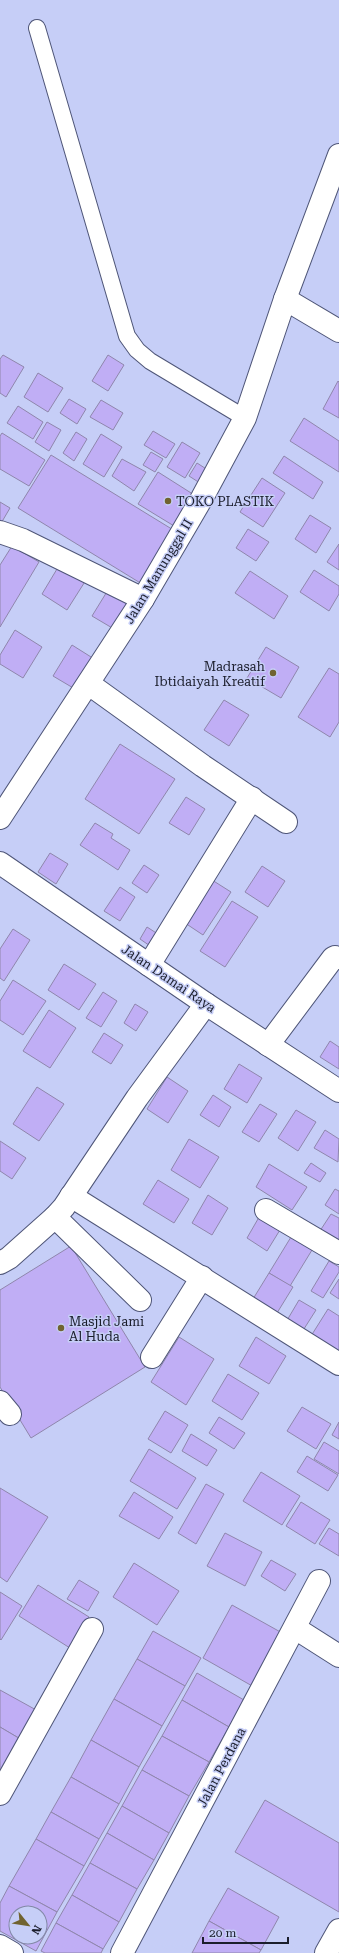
<svg xmlns="http://www.w3.org/2000/svg" width="339" height="1953" viewBox="0 0 339 1953" font-family="'Roboto Serif',serif">
<rect width="100%" height="100%" fill="#c6cef7"/>
<g fill="#c0aef5" stroke="#8f86ac" fill-rule="evenodd">
<path d="M3,355L24,367L6,397L0,393V359Z"/>
<path d="M108,355L124,365L108,391L92,381Z"/>
<path d="M38,373L63,388L48,412L24,397Z"/>
<path d="M338,381L339,382V418L323,409Z"/>
<path d="M69,399L86,409L77,424L60,413Z"/>
<path d="M101,400L123,413L113,430L90,417Z"/>
<path d="M18,406L43,422L33,439L7,423Z"/>
<path d="M304,418L339,441V472L290,441Z"/>
<path d="M47,422L61,430L49,451L35,442Z"/>
<path d="M153,431L175,444L166,458L144,445Z"/>
<path d="M76,432L87,439L74,461L63,453Z"/>
<path d="M2,433L45,460L29,486L0,469V436Z"/>
<path d="M101,434L122,447L104,477L83,464Z"/>
<path d="M182,442L200,453L185,478L167,467Z"/>
<path d="M151,452L163,459L155,472L143,465Z"/>
<path d="M51,455L175,531L142,584L18,508Z"/>
<path d="M284,456L323,482L313,499L273,473Z"/>
<path d="M122,459L146,472L134,491L112,476Z"/>
<path d="M197,463L211,472L203,485L189,476Z"/>
<path d="M158,472L199,498L179,529L138,504Z"/>
<path d="M262,478L285,493L263,527L240,512Z"/>
<path d="M0,502L10,508L0,525Z"/>
<path d="M310,515L331,528L316,553L295,539Z"/>
<path d="M248,529L269,542L256,561L236,548Z"/>
<path d="M339,544V570L327,562Z"/>
<path d="M12,546L39,562L0,627V565Z"/>
<path d="M60,564L86,580L67,610L42,594Z"/>
<path d="M314,570L339,586V594L329,611L300,592Z"/>
<path d="M250,571L288,596L274,619L235,593Z"/>
<path d="M108,590L135,607L119,632L92,616Z"/>
<path d="M15,630L42,647L23,678L0,664V655Z"/>
<path d="M72,645L99,662L80,692L53,676Z"/>
<path d="M266,647L299,667L281,698L247,678Z"/>
<path d="M329,668L339,674V722L330,737L298,717Z"/>
<path d="M224,700L249,715L229,746L204,730Z"/>
<path d="M120,744L175,779L139,834L85,799Z"/>
<path d="M186,797L205,809L189,835L169,823Z"/>
<path d="M95,823L113,834L111,838L130,850L118,870L80,845Z"/>
<path d="M50,853L68,864L56,884L38,872Z"/>
<path d="M144,865L159,875L147,893L132,883Z"/>
<path d="M262,866L285,881L268,907L245,892Z"/>
<path d="M212,880L231,892L203,935L185,923Z"/>
<path d="M120,887L135,897L120,921L104,911Z"/>
<path d="M232,901L258,917L225,967L200,951Z"/>
<path d="M147,927L164,938L156,950L140,939Z"/>
<path d="M13,929L30,940L4,981L0,978V949Z"/>
<path d="M64,964L96,984L79,1010L48,990Z"/>
<path d="M13,980L46,1001L23,1035L0,1020V1001Z"/>
<path d="M103,992L117,1001L101,1027L86,1018Z"/>
<path d="M135,1004L148,1012L136,1031L124,1023Z"/>
<path d="M49,1010L76,1028L50,1068L23,1051Z"/>
<path d="M104,1033L123,1045L111,1064L92,1052Z"/>
<path d="M330,1041L339,1047V1069L320,1057Z"/>
<path d="M239,1064L262,1078L247,1103L224,1089Z"/>
<path d="M167,1077L188,1091L168,1123L147,1109Z"/>
<path d="M37,1087L64,1104L39,1141L13,1124Z"/>
<path d="M213,1095L231,1107L219,1127L200,1115Z"/>
<path d="M260,1104L277,1114L259,1142L242,1132Z"/>
<path d="M296,1110L316,1122L298,1151L278,1138Z"/>
<path d="M325,1130L339,1139L338,1162L314,1148Z"/>
<path d="M189,1139L219,1157L200,1188L171,1170Z"/>
<path d="M0,1141L26,1158L12,1179L0,1171Z"/>
<path d="M311,1163L326,1173L320,1182L304,1173Z"/>
<path d="M269,1164L307,1187L292,1210L256,1187Z"/>
<path d="M158,1180L189,1199L174,1223L143,1204Z"/>
<path d="M335,1189L339,1191V1214L325,1205Z"/>
<path d="M208,1195L228,1208L212,1235L192,1223Z"/>
<path d="M262,1212L283,1225L267,1251L247,1238Z"/>
<path d="M331,1214L339,1218V1251L316,1237Z"/>
<path d="M291,1237L312,1250L290,1286L269,1273Z"/>
<path d="M71,1246L145,1367L31,1438L0,1387V1290Z"/>
<path d="M329,1261L339,1267V1272L323,1298L311,1291Z"/>
<path d="M269,1273L293,1287L277,1313L253,1299Z"/>
<path d="M339,1279V1299L330,1293Z"/>
<path d="M299,1300L316,1310L302,1332L286,1322Z"/>
<path d="M328,1309L339,1316V1351L311,1336Z"/>
<path d="M179,1337L214,1359L186,1405L151,1382Z"/>
<path d="M256,1337L286,1356L269,1384L239,1366Z"/>
<path d="M228,1374L259,1393L242,1420L212,1401Z"/>
<path d="M302,1407L331,1424L316,1449L287,1431Z"/>
<path d="M165,1411L188,1425L171,1453L148,1439Z"/>
<path d="M219,1417L245,1433L234,1449L209,1433Z"/>
<path d="M339,1422V1439L332,1435Z"/>
<path d="M191,1434L217,1450L207,1466L182,1451Z"/>
<path d="M324,1442L339,1451V1474L314,1459Z"/>
<path d="M149,1449L196,1478L177,1509L130,1481Z"/>
<path d="M307,1456L338,1475L328,1491L297,1472Z"/>
<path d="M261,1472L300,1496L282,1525L243,1501Z"/>
<path d="M206,1484L224,1494L196,1544L178,1533Z"/>
<path d="M0,1488L48,1517L7,1582L0,1577Z"/>
<path d="M134,1492L173,1517L159,1539L119,1516Z"/>
<path d="M301,1502L330,1520L315,1544L286,1526Z"/>
<path d="M329,1528L339,1534V1556L319,1544Z"/>
<path d="M225,1533L262,1552L245,1586L207,1566Z"/>
<path d="M271,1560L296,1574L285,1591L261,1576Z"/>
<path d="M134,1563L179,1591L157,1625L113,1597Z"/>
<path d="M79,1580L99,1592L88,1611L67,1599Z"/>
<path d="M38,1585L89,1617L70,1648L19,1616Z"/>
<path d="M0,1592L22,1606L1,1640L0,1639Z"/>
<path d="M232,1605L284,1634L254,1687L203,1658Z"/>
<path d="M153,1631L201,1658L185,1686L137,1659Z"/>
<path d="M137,1659L185,1686L162,1726L114,1699Z"/>
<path d="M197,1673L244,1700L229,1727L182,1700Z"/>
<path d="M0,1690L38,1711L22,1740L0,1727Z"/>
<path d="M114,1699L162,1726L139,1767L91,1740Z"/>
<path d="M182,1700L229,1727L209,1762L162,1736Z"/>
<path d="M0,1727L22,1740L0,1779Z"/>
<path d="M162,1736L209,1762L189,1796L142,1770Z"/>
<path d="M91,1740L139,1767L119,1804L71,1777Z"/>
<path d="M142,1770L189,1796L169,1833L122,1806Z"/>
<path d="M71,1777L119,1804L99,1839L51,1812Z"/>
<path d="M265,1800L339,1843V1912L235,1852Z"/>
<path d="M122,1806L169,1833L154,1860L107,1833Z"/>
<path d="M51,1812L99,1839L84,1866L36,1839Z"/>
<path d="M107,1833L154,1860L137,1889L90,1863Z"/>
<path d="M36,1839L84,1866L57,1912L9,1886Z"/>
<path d="M90,1863L137,1889L119,1922L72,1895Z"/>
<path d="M9,1886L57,1912L36,1951L0,1931V1903ZM16,1913H40V1937H16Z"/>
<path d="M228,1888L279,1917L261,1950L209,1921Z"/>
<path d="M72,1895L119,1922L103,1949L56,1923Z"/>
<path d="M209,1921L261,1950L259,1953H192Z"/>
<path d="M56,1923L103,1949L101,1953H45L41,1951Z"/>
</g>
<g fill="none" stroke-linecap="round" stroke-linejoin="round">
<defs>
<path id="lane" d="M37,28L127,336L137,350L150,361L245,418"/>
<g id="street">
<path d="M285,299L339,155"/>
<path d="M0,532L23,540L143,599"/>
<path d="M89,684L203,766L286,822"/>
<path d="M0,818L143,599L202,498L245,418L285,299L339,331"/>
<path d="M149,965L252,798"/>
<path d="M268,1045L333,958L335,957L339,958"/>
<path d="M71,1196L339,1364"/>
<path d="M266,1210L339,1253"/>
<path d="M55,1217L140,1300"/>
<path d="M0,1263L9,1258L55,1217L64,1207L137,1098L206,1004"/>
<path d="M152,1357L202,1277"/>
<path d="M0,1402L10,1414"/>
<path d="M295,1628L339,1656"/>
<path d="M0,1794L92,1629"/>
<path d="M0,1946L12,1953"/>
<path d="M122,1953L319,1581"/>
<path d="M326,1953L339,1930"/>
</g>
<path id="secondary" d="M0,863L206,1004L339,1091"/>
</defs>
<use href="#lane" stroke="#4f5678" stroke-width="18"/>
<use href="#street" stroke="#4f5678" stroke-width="24"/>
<use href="#secondary" stroke="#4f5678" stroke-width="24"/>
<use href="#lane" stroke="#fff" stroke-width="16"/>
<use href="#street" stroke="#fff" stroke-width="22"/>
<use href="#secondary" stroke="#fff" stroke-width="22"/>
</g>
<g fill="#706330" stroke="#c6cef7" stroke-width="1.5">
<circle cx="168" cy="501" r="4"/>
<circle cx="273" cy="673" r="4"/>
<circle cx="61" cy="1328" r="4"/>
</g>
<g text-anchor="middle" stroke-width="3" stroke-linejoin="round" paint-order="stroke">
<g font-size="13" fill="#1b1e2c" stroke="#c6cef7" text-anchor="start">
<text x="176" y="506">TOKO PLASTIK</text>
<text x="265" y="671" text-anchor="end">Madrasah<tspan x="265" dy="15">Ibtidaiyah Kreatif</tspan></text>
<text x="69" y="1326">Masjid Jami<tspan x="69" dy="15">Al Huda</tspan></text>
</g>
<g font-size="13" fill="#1b1e2c" stroke="#c6cef7">
<text transform="translate(158 571) rotate(-59)" y="5">Jalan Manunggal II</text>
<text transform="translate(169 978) rotate(34)" y="5">Jalan Damai Raya</text>
<text transform="translate(221 1767) rotate(-62)" y="5">Jalan Perdana</text>
</g>
</g>
<g transform="translate(28 1925) rotate(120)"><circle r="19" fill="#c6cef7" stroke="#8288a6"/>
<path d="M0-3L7 15L0 10L-7 15Z" fill="#706330"/>
<text y="-6" font-size="11" font-weight="bold" text-anchor="middle" fill="#1b1e2c">N</text>
</g>
<path d="M203 1937v6h85v-6" fill="none" stroke="#1b1e2c" stroke-width="2"/>
<text x="209" y="1937" font-size="12" fill="#1b1e2c" stroke="#c6cef7" stroke-width="3" paint-order="stroke">20 m</text>
</svg>
